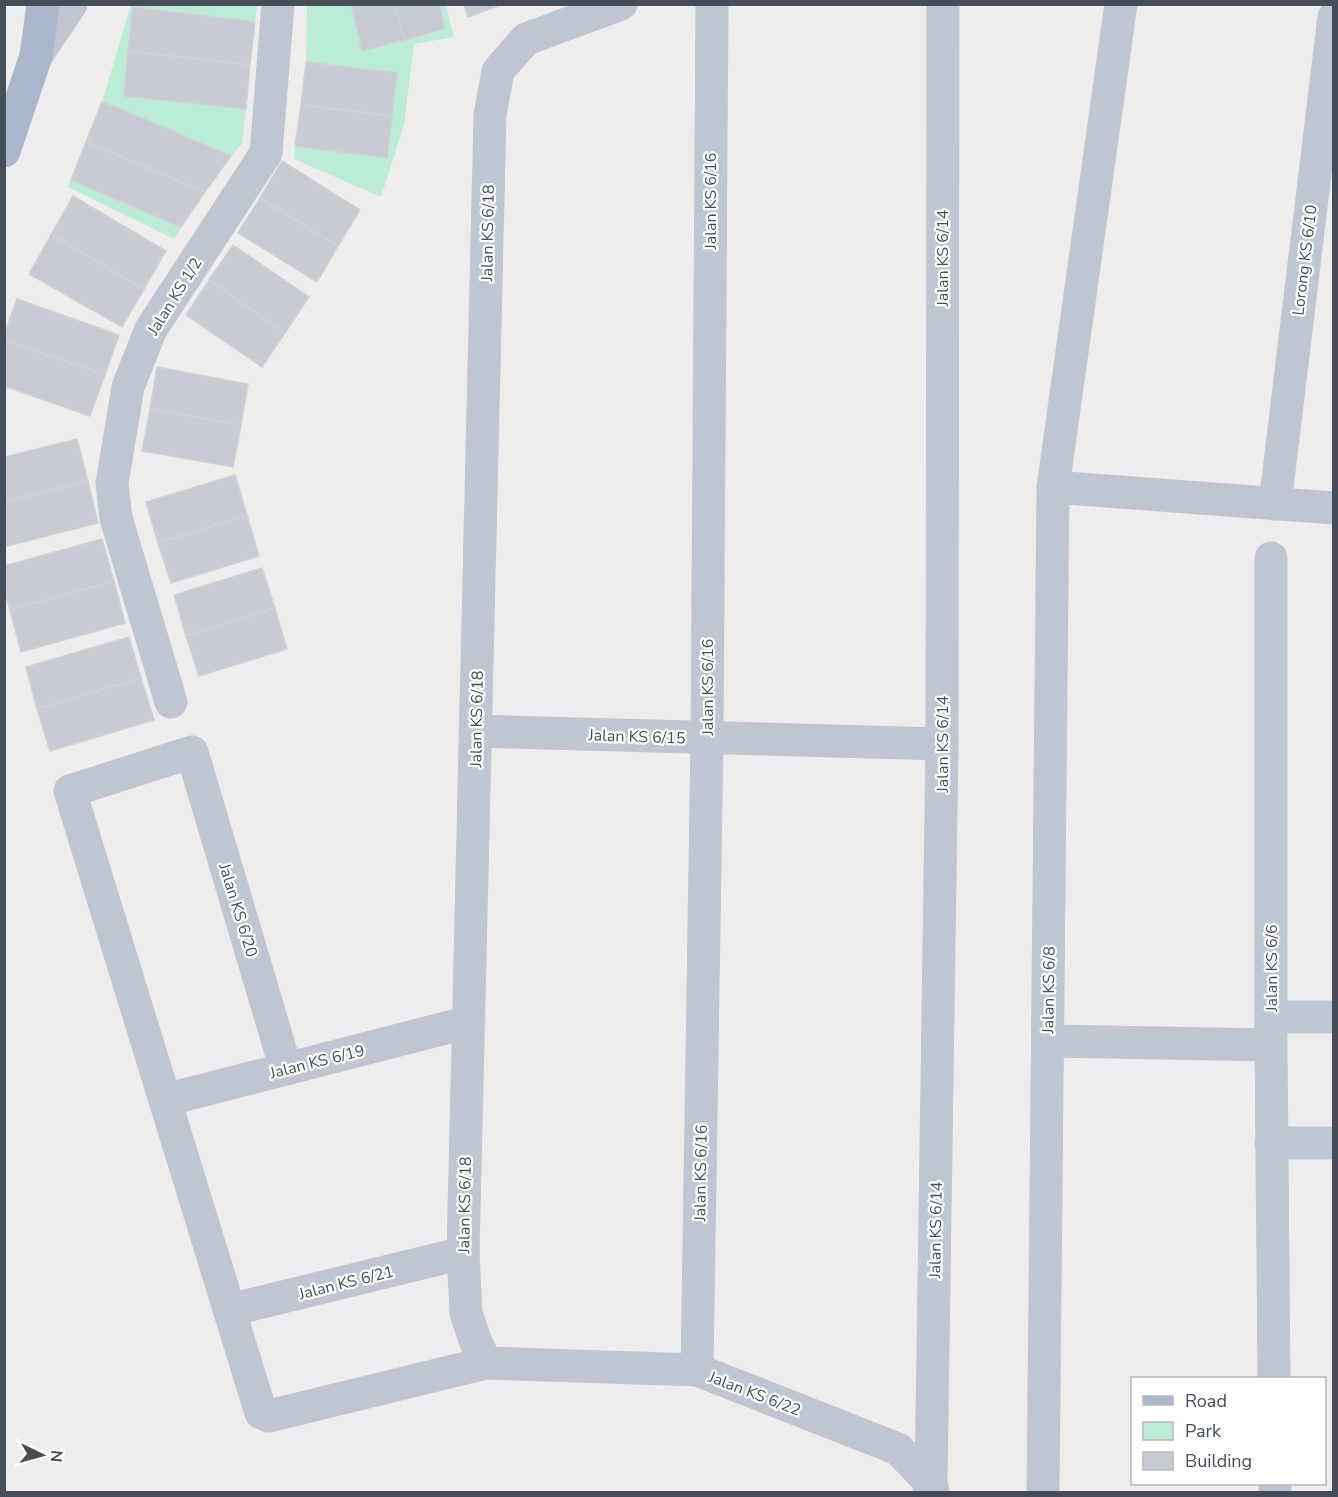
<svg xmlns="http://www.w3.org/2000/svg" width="1338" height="1497" viewBox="0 0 1338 1497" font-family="'Nunito Sans',sans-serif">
<rect width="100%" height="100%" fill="#efedec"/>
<g fill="#bbecd6">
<path d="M131,5H257L255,22L133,8L124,96L246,109L242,143L231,156L102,102Z"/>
<path d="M307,5H351L362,51L445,30L439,5H446L454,37L414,44L404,125L381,197L294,159L295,146L387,158L397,74L306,62Z"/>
<path d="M71,180L181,227L174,239L68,187Z"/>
</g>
<g fill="#c9cbd2" stroke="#d0d1d8" stroke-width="1.5">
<path d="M351,4H395L404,40L362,51Z"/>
<path d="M395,4H439L445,29L404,40Z"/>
<path d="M464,4H503L468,17Z"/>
<path d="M133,7L255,22L250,65L128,51Z"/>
<path d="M128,51L250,65L246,109L124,96Z"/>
<path d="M306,62L397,73L392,116L301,105Z"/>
<path d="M102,102L121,109L231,156L205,192L86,142Z"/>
<path d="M301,105L392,116L387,158L295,146Z"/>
<path d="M86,142L205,192L181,227L71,180Z"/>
<path d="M282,161L360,210L338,246L260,198Z"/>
<path d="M73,196L166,251L144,289L51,235Z"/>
<path d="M260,198L338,246L317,282L238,233Z"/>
<path d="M51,235L144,289L122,327L29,274Z"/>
<path d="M233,245L309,297L285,333L209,280Z"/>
<path d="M209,280L285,333L262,367L186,315Z"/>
<path d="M17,299L119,335L105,375L4,340V335Z"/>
<path d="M4,340L105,375L90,416L4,386Z"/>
<path d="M157,367L248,384L241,425L150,409Z"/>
<path d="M150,409L241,425L233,467L142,451Z"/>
<path d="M77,439L88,481L4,502V457Z"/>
<path d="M235,475L247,515L158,543L146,502Z"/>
<path d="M88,481L98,523L4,547V502Z"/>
<path d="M247,515L259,556L171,583L158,543Z"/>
<path d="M102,539L114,581L10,610L4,591V566Z"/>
<path d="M262,568L275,608L186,636L174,595Z"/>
<path d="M114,581L125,623L21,652L10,610Z"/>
<path d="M275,608L287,649L199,676L186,636Z"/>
<path d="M129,637L141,678L37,709L26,667Z"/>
<path d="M141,678L154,720L50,751L37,709Z"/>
</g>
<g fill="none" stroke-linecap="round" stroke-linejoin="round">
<g stroke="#c0c6d1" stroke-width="33">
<path d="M36,56L71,4"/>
<path d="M1053,487L1334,508"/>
<path d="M1275,504L1334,17"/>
<path d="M1271,558V1045L1274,1378"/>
<path d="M171,702L116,518L112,483L128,387L151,329L266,153L278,4"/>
<path d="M475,731L942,744"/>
<path d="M1271,1017H1334"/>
<path d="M1048,1041L1271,1045"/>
<path d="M286,1069L192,752L70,791L261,1413L269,1416L486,1363L697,1370L898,1449L931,1483L933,1492"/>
<path d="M165,1100L469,1022"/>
<path d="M1271,1143H1334"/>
<path d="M229,1310L463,1253"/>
<path d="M486,1363L475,1340L466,1313L463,1253L490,115L498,71L526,39L621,4"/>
<path d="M697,1370L707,738L712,4"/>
<path d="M1275,1484V1492"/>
<path d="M929,1492L931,1483L942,744L943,4"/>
<path d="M1043,1492L1053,487L1121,4"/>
</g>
<path stroke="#adb7cb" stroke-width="33" d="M4,151L36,56L43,4"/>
</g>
<g text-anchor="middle" stroke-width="4.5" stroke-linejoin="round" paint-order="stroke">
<g font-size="16" fill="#454d59" stroke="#fff">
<text transform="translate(710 201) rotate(-90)" y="6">Jalan KS 6/16</text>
<text transform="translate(487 233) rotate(-89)" y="6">Jalan KS 6/18</text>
<text transform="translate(942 258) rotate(-90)" y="6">Jalan KS 6/14</text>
<text transform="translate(1304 260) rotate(-83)" y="6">Lorong KS 6/10</text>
<text transform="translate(174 296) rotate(-58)" y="6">Jalan KS 1/2</text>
<text transform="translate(707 687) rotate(-90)" y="6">Jalan KS 6/16</text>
<text transform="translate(476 719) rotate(-89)" y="6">Jalan KS 6/18</text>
<text transform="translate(637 736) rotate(2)" y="6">Jalan KS 6/15</text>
<text transform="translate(942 744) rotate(-90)" y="6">Jalan KS 6/14</text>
<text transform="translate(239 910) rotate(73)" y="6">Jalan KS 6/20</text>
<text transform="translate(1271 968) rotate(-90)" y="6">Jalan KS 6/6</text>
<text transform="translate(1048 990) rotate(-89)" y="6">Jalan KS 6/8</text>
<text transform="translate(317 1061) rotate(-14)" y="6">Jalan KS 6/19</text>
<text transform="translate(700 1173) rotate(-89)" y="6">Jalan KS 6/16</text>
<text transform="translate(464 1205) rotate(-89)" y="6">Jalan KS 6/18</text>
<text transform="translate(935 1230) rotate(-89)" y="6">Jalan KS 6/14</text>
<text transform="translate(346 1282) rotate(-14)" y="6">Jalan KS 6/21</text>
<text transform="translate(755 1393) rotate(21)" y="6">Jalan KS 6/22</text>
</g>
</g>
<rect width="1338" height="1497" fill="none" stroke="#454d59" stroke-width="12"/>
<rect x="1131" y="1377" width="195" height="108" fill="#ffffff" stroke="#b5b8bd" stroke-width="1.5"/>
<rect x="1143" y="1396" width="30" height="9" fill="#adb7cb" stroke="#b5b8bd" stroke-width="1.5"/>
<text x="1185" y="1407" font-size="18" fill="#454d59">Road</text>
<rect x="1143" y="1422" width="30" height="18" fill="#bbecd6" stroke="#b5b8bd" stroke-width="1.5"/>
<text x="1185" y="1437" font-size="18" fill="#454d59">Park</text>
<rect x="1143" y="1452" width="30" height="18" fill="#c9cbd2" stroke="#b5b8bd" stroke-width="1.5"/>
<text x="1185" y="1467" font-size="18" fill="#454d59">Building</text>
<g transform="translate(42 1455) rotate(95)" stroke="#ffffff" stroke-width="4.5" paint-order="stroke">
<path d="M0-4.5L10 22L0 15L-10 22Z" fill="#454d59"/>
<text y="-9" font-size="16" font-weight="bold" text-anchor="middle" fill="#454d59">N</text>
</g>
</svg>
